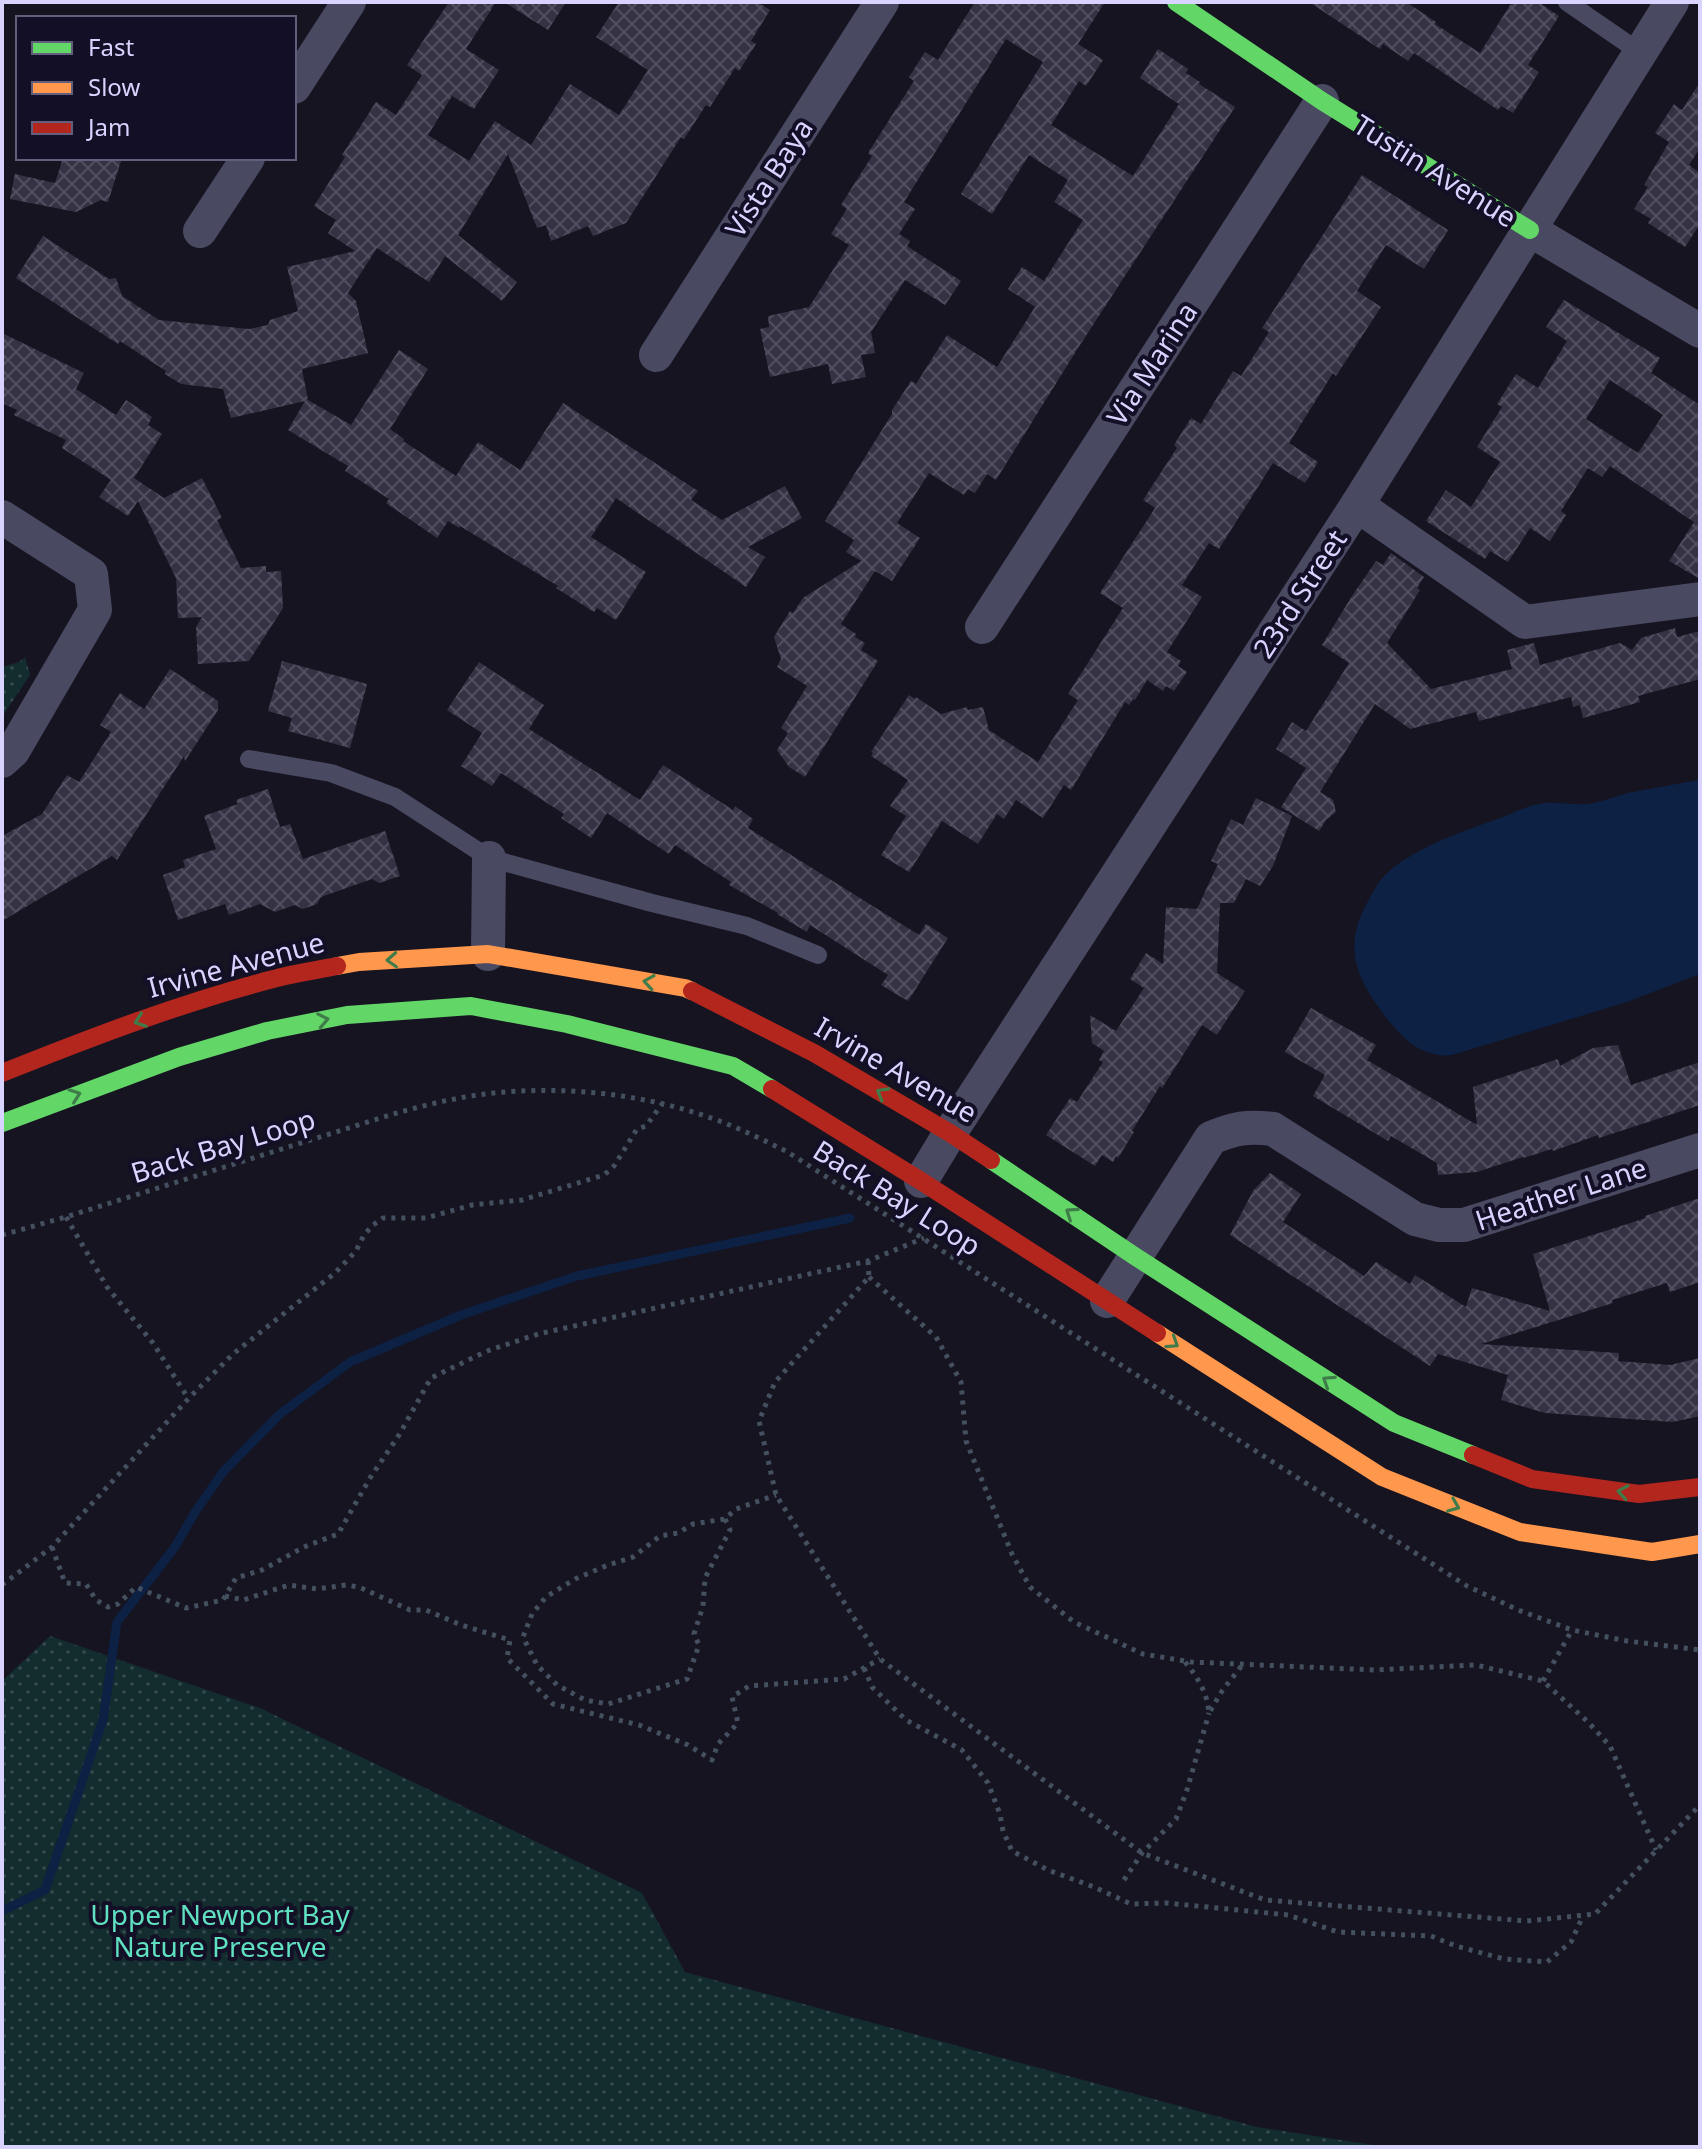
<svg xmlns="http://www.w3.org/2000/svg" width="1702" height="2149" viewBox="0 0 1702 2149" font-family="'Noto Sans',sans-serif">
<defs>
<pattern id="grass-dots" width="8" height="8" patternUnits="userSpaceOnUse" patternTransform="scale(2)"><rect width="8" height="8" fill="#132c2d"/><path d="M2 2h.1M6 6h.1" fill="none" stroke="#354a4c" stroke-width="1.8" stroke-linecap="round"/></pattern>
<pattern id="building-cross-hatch" width="8" height="8" patternUnits="userSpaceOnUse" patternTransform="scale(2)"><rect width="8" height="8" fill="#343243"/><path d="M0 0l8 8M0 8l8-8" fill="none" stroke="#514f5f"/></pattern>
</defs>
<rect width="100%" height="100%" fill="#161421"/>
<g fill="url(#grass-dots)">
<path d="M25,657L30,675L2,717V667L19,662Z"/>
<path d="M50,1636L260,1708L642,1893L685,1972L1257,2127L1386,2147H2V1681Z"/>
</g>
<path fill="#0d2144" d="M1700,780V974L1627,1002L1452,1055C1419,1059 1397,1033 1380,1009C1355,975 1345,946 1365,907C1370,897 1377,884 1384,876C1408,851 1460,832 1492,821C1507,816 1523,807 1538,804C1557,800 1575,807 1593,803C1605,801 1616,796 1628,793C1652,788 1676,784 1700,780Z"/>
<g fill="none" stroke-linecap="round" stroke-linejoin="round">
<path stroke="#0d2144" stroke-width="9" d="M2,1911L45,1890L103,1720L117,1622L175,1547L195,1512L223,1472L280,1414L350,1362L461,1315L577,1276L850,1218"/>
</g>
<g fill="url(#building-cross-hatch)" fill-rule="evenodd">
<path d="M449,2H496L466,49L499,70L474,109L452,96L428,135L469,161L495,121L531,145L570,84L619,115L648,70L596,37L619,2H757L770,10L751,41L756,44L739,71L735,68L710,107L706,105L684,139L681,137L626,223L593,236L588,226L551,241L546,225L537,228L508,154L458,235L517,282L502,301L445,256L429,282L377,248L348,293L356,301L368,353L302,369L308,400L351,425L399,350L428,369L390,429L404,439L403,441L456,476L478,442L520,470L563,403L698,491L691,500L722,520L785,486L802,518L748,547L765,557L746,587L616,498L591,537L646,572L616,620L597,608L594,612L556,588L558,586L460,526L459,528L448,521L437,538L386,503L389,499L345,471L348,466L288,430L305,401L231,418L223,389L181,384L165,374L166,371L120,341L118,344L16,278L43,236L109,279L116,278L122,296L159,320L249,329L268,325L270,320L298,311L287,267L355,251L328,233L336,220L314,206L345,157L342,155L376,102L396,115L422,75L407,65Z"/>
<path d="M504,2H566L548,30Z"/>
<path d="M975,2H1105L1078,44L1103,60L1086,86L1079,81L1051,125L1133,176L1179,104L1140,78L1158,49L1188,69L1186,73L1200,82L1199,84L1235,107L1078,348L996,480L987,474L975,493L968,489L964,495L929,473L897,523L920,538L892,581L875,571L841,624L856,634L855,637L865,643L861,650L878,661L805,777L789,767L777,750L788,733L781,728L807,686L777,667L781,659L774,637L790,611L793,613L803,598L861,561L846,552L854,540L825,521L892,414V410L911,381L916,384L947,335L997,367L1035,307L1008,289L1022,267L1044,281L1083,220L1054,202L1068,180L1029,155L992,214L961,194L1043,62L1006,39L904,202L915,209L899,234L910,241L907,246L961,281L945,305L905,280L871,332L875,353L861,355L866,377L832,384L828,364L770,377L760,329L769,327L768,316L809,307L849,245L831,234L847,209L841,205L872,156L868,153L914,81L909,77L925,52L938,60Z"/>
<path d="M1309,2H1406L1436,22L1435,24L1480,53L1512,2H1538L1559,16L1528,65L1539,72L1513,113L1501,106L1498,110L1414,53L1408,61L1383,44L1380,49Z"/>
<path d="M1700,82V148L1689,165L1700,173V224L1685,247L1648,223L1651,219L1634,209L1648,187L1644,185L1669,142L1655,133L1674,104L1682,110Z"/>
<path d="M63,158H122L108,202L101,200L76,212L10,199L15,174L55,183Z"/>
<path d="M1362,175L1448,230L1424,269L1386,245L1357,291L1381,307L1336,376L1333,373L1289,443L1318,462L1305,483L1273,463L1219,549L1209,543L1182,585L1202,597L1167,652L1181,661L1178,666L1187,672L1174,691L1166,686L1163,691L1147,680L1135,700L1133,699L1129,705L1125,702L1071,790L1064,785L1043,818L1016,800L1004,819L997,814L978,844L942,821L909,872L881,855L906,816L890,806L908,780L871,756L873,753L871,752L909,695L915,699L916,697L941,714L967,707L968,710L983,707L989,730L1038,762L1078,700L1068,694L1123,608L1100,593L1155,508L1143,500L1177,448L1174,445L1191,418L1201,424L1233,371L1241,376L1269,332L1262,328Z"/>
<path d="M1564,300L1660,358L1651,373L1700,405V579L1669,561L1694,522L1610,466L1602,477L1588,468L1561,511L1566,515L1550,541L1530,528L1508,562L1490,551L1485,559L1426,521L1446,490L1471,507L1500,462L1477,447L1502,407L1497,404L1516,374L1538,388L1567,341L1546,327ZM1610,380L1663,415L1638,453L1586,419Z"/>
<path d="M2,333L84,373L76,389L116,415L126,400L152,417L148,425L162,434L134,478L164,498L202,478L222,518L217,520L241,568L266,566V572L281,571L283,608L249,661L198,664L196,627L202,617L178,618L176,578L138,501L128,516L99,497L111,480L62,448L66,440L14,415L17,410L2,403Z"/>
<path d="M1391,553L1424,577L1417,588L1420,590L1387,643L1431,689L1512,669L1507,650L1534,643L1540,665L1620,643L1632,650L1641,638L1675,628L1677,637L1700,631V679L1638,696L1640,702L1583,718L1580,705L1573,707L1571,697L1479,721L1476,712L1410,729L1375,704L1320,792L1333,800L1336,812L1326,820L1319,831L1281,807L1306,768L1276,749L1292,722L1306,731L1349,663L1322,645L1352,596L1376,561L1383,565Z"/>
<path d="M282,661L367,684L350,748L288,731L292,718L268,711Z"/>
<path d="M479,662L544,705L529,729L640,800L663,765L733,810L735,806L753,819L748,828L919,935L926,924L948,938L908,1001L881,985L888,975L810,925L807,932L777,914L778,913L729,885L731,882L675,845L669,854L607,813L591,838L561,818L564,814L501,773L492,786L461,766L482,733L447,710Z"/>
<path d="M170,669L218,701V710L185,761L184,756L117,860L112,856L2,921V836L42,814L67,775L79,782L111,732L100,725L120,693L144,709Z"/>
<path d="M268,789L280,827L290,824L303,859L385,831L400,876L379,883L372,879L321,897L317,904L303,909L295,905L275,912L260,904L229,915L225,904L178,920L163,875L185,867L183,860L216,849L204,816L238,804L236,800Z"/>
<path d="M1256,798L1292,816L1273,866L1260,886L1246,879L1234,903H1220L1217,973L1245,991L1217,1035L1202,1025L1162,1088L1160,1086L1132,1131L1134,1132L1118,1158L1116,1156L1113,1162L1102,1155L1095,1166L1046,1135L1070,1098L1077,1102L1103,1062L1099,1060L1104,1051L1092,1043L1090,1015L1116,1031L1144,988L1130,979L1146,953L1163,964L1166,907L1197,909L1218,864L1211,861L1231,819L1243,825Z"/>
<path d="M1311,1008L1376,1045L1367,1060L1477,1125L1473,1087L1558,1059L1560,1066L1593,1048L1618,1045L1631,1085L1700,1062V1105L1599,1138L1598,1135L1553,1151L1552,1149L1523,1158V1157L1477,1172L1438,1175L1437,1163L1391,1136L1388,1141L1313,1096L1325,1075L1285,1052Z"/>
<path d="M1270,1173L1301,1194L1283,1222L1364,1276L1376,1262L1410,1284L1415,1275L1466,1307L1472,1288L1550,1311L1533,1254L1646,1218L1645,1216L1700,1198V1282L1670,1292L1667,1283L1612,1300L1613,1303L1481,1344L1619,1353L1618,1361L1670,1365L1700,1358V1416L1673,1422L1545,1413L1501,1400L1508,1375L1438,1354L1430,1366L1230,1235L1253,1191Z"/>
</g>
<g fill="none" stroke-linecap="round" stroke-linejoin="round">
<g stroke="#44505f" stroke-width="5" stroke-dasharray="4 6" stroke-linecap="butt">
<path d="M66,1217L107,1287L153,1343L188,1398"/>
<path d="M2,1235L66,1217L390,1115C421,1106 453,1098 485,1094C561,1085 642,1093 714,1119C739,1128 763,1140 786,1151L1467,1586L1518,1610L1572,1630L1627,1641L1700,1650"/>
<path d="M868,1261L869,1277L775,1382L759,1421L776,1495L880,1659L1142,1853L1265,1900L1527,1921L1595,1914L1700,1805"/>
<path d="M869,1277L936,1337L961,1382L966,1441L1012,1554L1030,1587L1074,1622L1143,1654L1191,1662L1375,1670L1476,1665L1543,1681L1588,1722L1610,1746L1656,1850"/>
<path d="M725,1519L730,1530L705,1578L703,1606L694,1634L699,1645L687,1679L608,1704L585,1700L557,1685L537,1665L523,1637L532,1614L546,1597L575,1579L608,1565L633,1557L660,1536L678,1533L693,1524L725,1519L736,1509L776,1495"/>
<path d="M52,1547L65,1583L86,1584L96,1600L108,1607L118,1604L136,1587L186,1608L223,1600L236,1578L262,1570L304,1547L338,1534L370,1478L399,1435L431,1378L487,1351L538,1334L868,1261L924,1238"/>
<path d="M2,1585L52,1547L189,1398L233,1354L335,1273L356,1251L364,1235L373,1225L383,1218H426L472,1205L522,1200L604,1175L614,1166L637,1129L646,1126L662,1104"/>
<path d="M225,1596L243,1600L289,1585L317,1589L346,1585L359,1587L410,1610H426L461,1625L510,1640L507,1658L553,1704L639,1725L688,1745L712,1760L718,1744L738,1723L732,1697L749,1686L844,1679L880,1659"/>
<path d="M1185,1662C1198,1678 1207,1692 1209,1713L1222,1691L1243,1664"/>
<path d="M864,1668L872,1687L906,1720L962,1750L988,1783L1000,1814L1003,1831L1012,1851L1048,1870L1094,1887L1131,1904L1167,1903L1288,1915L1338,1932L1431,1936L1456,1946L1504,1959L1547,1962L1571,1942L1583,1916"/>
<path d="M1543,1681L1572,1630"/>
<path d="M1124,1880L1142,1853L1176,1819L1187,1790L1209,1713"/>
</g>
<g stroke="#4a4962" stroke-width="18">
<path d="M1567,2L1641,53"/>
<path d="M249,759L331,773L395,797L489,858L652,903L747,926L818,955"/>
</g>
<g stroke="#4a4962" stroke-width="34">
<path d="M294,87L349,2"/>
<path d="M1530,230L1700,331"/>
<path d="M200,231L248,158"/>
<path d="M656,355L882,2"/>
<path d="M1357,505L1525,622L1700,599"/>
<path d="M2,517L91,574L95,610L13,751L2,761"/>
<path d="M982,627L1322,101"/>
<path d="M488,954L489,858"/>
<path d="M921,1181L950,1133L1357,505L1672,2"/>
<path d="M1107,1301L1211,1138C1235,1128 1247,1126 1273,1129L1415,1219L1439,1225H1464L1700,1150"/>
</g>
<g stroke="#63d668" stroke-width="18">
<path d="M1176,2L1322,101L1530,230"/>
<path d="M2,1123L179,1057L267,1031L347,1015L471,1006L567,1024L733,1066L772,1089"/>
<path d="M991,1160L1136,1257L1394,1423L1473,1455"/>
</g>
<g stroke="#ff974d" stroke-width="18">
<path d="M337,966L359,962L488,954L685,988L692,991"/>
<path d="M1157,1333L1382,1477L1520,1532L1652,1552L1700,1544"/>
</g>
<g stroke="#b3261e" stroke-width="18">
<path d="M692,991L814,1053L950,1133L991,1160"/>
<path d="M2,1073C92,1037 183,1002 277,978C296,973 317,970 337,966"/>
<path d="M772,1089L921,1181L1157,1333"/>
<path d="M1473,1455L1532,1479L1639,1494L1700,1487"/>
</g>
</g>
<defs><path id="oneway-chevron" d="M-2-3.5L2.5 0L-2 3.5" fill="none" stroke-width="1.6" stroke-linecap="round" stroke-linejoin="round" transform="scale(2)"/></defs>
<g stroke="#3f7c4a">
<use href="#oneway-chevron" transform="translate(392 960) rotate(177)"/>
<use href="#oneway-chevron" transform="translate(649 982) rotate(-171)"/>
<use href="#oneway-chevron" transform="translate(323 1020) rotate(-11)"/>
<use href="#oneway-chevron" transform="translate(140 1021) rotate(160)"/>
<use href="#oneway-chevron" transform="translate(882 1093) rotate(-150)"/>
<use href="#oneway-chevron" transform="translate(75 1095) rotate(-20)"/>
<use href="#oneway-chevron" transform="translate(1071 1213) rotate(-146)"/>
<use href="#oneway-chevron" transform="translate(1173 1343) rotate(33)"/>
<use href="#oneway-chevron" transform="translate(1328 1381) rotate(-147)"/>
<use href="#oneway-chevron" transform="translate(1623 1492) rotate(-171)"/>
<use href="#oneway-chevron" transform="translate(1454 1506) rotate(22)"/>
</g>
<g text-anchor="middle" stroke-width="8" stroke-linejoin="round" paint-order="stroke">
<g font-size="28" fill="#d9d4ff" stroke="#130f26">
<text transform="translate(1435 171) rotate(32)" y="10">Tustin Avenue</text>
<text transform="translate(769 178) rotate(-57)" y="10">Vista Baya</text>
<text transform="translate(1152 364) rotate(-57)" y="10">Via Marina</text>
<text transform="translate(1300 594) rotate(-57)" y="10">23rd Street</text>
<text transform="translate(236 965) rotate(-15)" y="10">Irvine Avenue</text>
<text transform="translate(896 1070) rotate(30)" y="10">Irvine Avenue</text>
<text transform="translate(223 1146) rotate(-17)" y="10">Back Bay Loop</text>
<text transform="translate(1561 1194) rotate(-18)" y="10">Heather Lane</text>
<text transform="translate(897 1198) rotate(32)" y="10">Back Bay Loop</text>
</g>
<g font-size="28" fill="#5fe0c0" stroke="#130f26">
<text x="220" y="1925">Upper Newport Bay<tspan x="220" dy="32">Nature Preserve</tspan></text>
</g>
</g>
<rect width="1702" height="2149" fill="none" stroke="#d9d4ff" stroke-width="8"/>
<rect x="16" y="16" width="280" height="144" fill="#130f26" stroke="#625e7d" stroke-width="2"/>
<rect x="32" y="42" width="40" height="12" fill="#63d668" stroke="#625e7d" stroke-width="2"/>
<text x="88" y="56" font-size="24" fill="#d9d4ff">Fast</text>
<rect x="32" y="82" width="40" height="12" fill="#ff974d" stroke="#625e7d" stroke-width="2"/>
<text x="88" y="96" font-size="24" fill="#d9d4ff">Slow</text>
<rect x="32" y="122" width="40" height="12" fill="#b3261e" stroke="#625e7d" stroke-width="2"/>
<text x="88" y="136" font-size="24" fill="#d9d4ff">Jam</text>
</svg>
